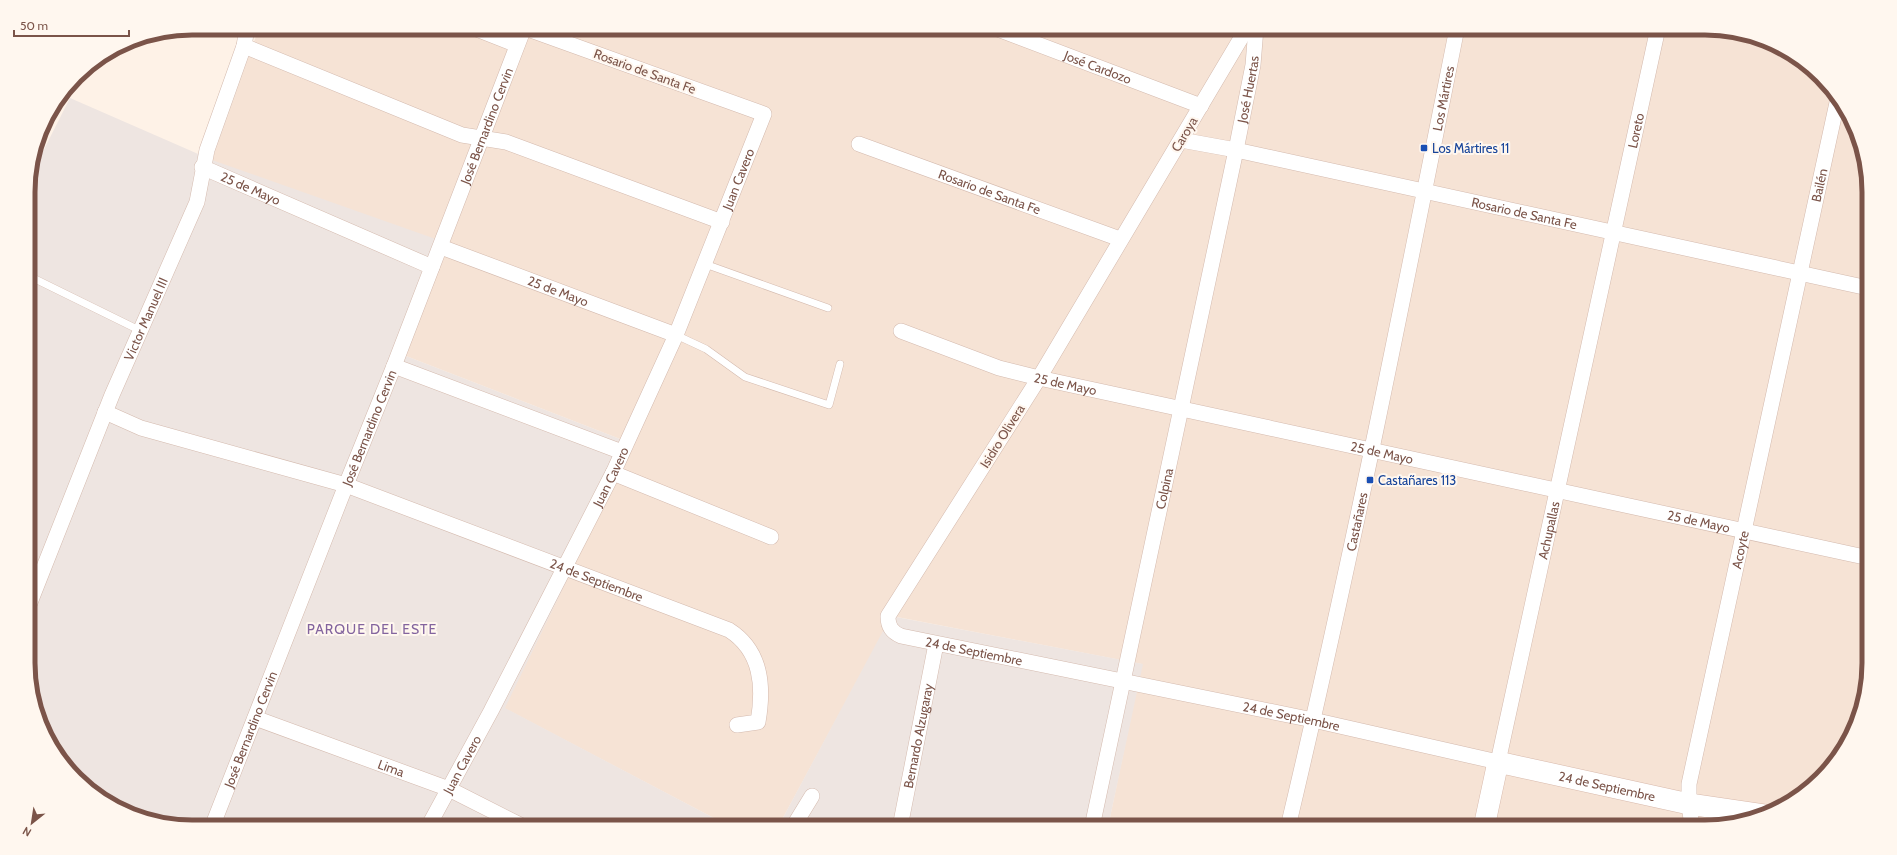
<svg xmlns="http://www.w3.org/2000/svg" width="1897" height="855" viewBox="0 0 1897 855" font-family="Cabin,sans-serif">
<rect width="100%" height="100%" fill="#fef2e7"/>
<path fill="#f6e3d5" d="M259,28H1705L1768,41L1805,62L1835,92L1857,129L1868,171L1869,663L1856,726L1835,763L1796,799L1758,818L1715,827H1108L1142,664L892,616L778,827H731L504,708L633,444L406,356L212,160Z"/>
<g fill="#eee5e1">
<path d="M70,98L212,160L447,243L406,356L633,444L505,708L731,827H192L129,814L92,793L62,763L40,726L29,685L28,181Z"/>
<path d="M891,616L1143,664L1108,827H778Z"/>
</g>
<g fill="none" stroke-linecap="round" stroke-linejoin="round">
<defs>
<g id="service">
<path d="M705,264L828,308"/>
<path d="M29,276L139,330"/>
<path d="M676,335L706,349L745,377L829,405L840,364"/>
</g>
<g id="minor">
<path d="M474,28L517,45"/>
<path id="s1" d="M995,28L1201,106"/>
<path id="s2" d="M1247,28L1039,378L888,616C888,627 892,632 901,636L1313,720L1498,762L1658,28"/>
<path d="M244,46L462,135L506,142L722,222"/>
<path id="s3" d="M1181,140L1236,150L1868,288"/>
<path id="s4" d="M859,144L1120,239"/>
<path id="s5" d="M202,167L432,267"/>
<path id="s6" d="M441,247L676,335"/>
<path id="s7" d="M901,331L999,368L1039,378L1869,558"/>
<path d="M394,366L622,452"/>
<path id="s8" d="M105,412L141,428L346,485L729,630C762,651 764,687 758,722L737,725"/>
<path d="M613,473L771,537"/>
<path id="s9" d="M29,605L112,395L197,202L207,150L244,46L247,28"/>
<path id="s10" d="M255,718L449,789L524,827"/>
<path id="s11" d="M212,827L346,485L394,366L524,28"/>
<path id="s12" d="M428,827L491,711L613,473L676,335L764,114L525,28"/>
<path d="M793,827L812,796"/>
<path id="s13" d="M900,827L936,644"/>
<path id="s14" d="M1092,827L1236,150L1253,65L1256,28"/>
<path id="s15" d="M1288,827C1351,562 1404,295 1457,28"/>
<path id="s16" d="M1692,827L1689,804V784L1838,98"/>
</g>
<g id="secondary">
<path id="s17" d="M1484,827L1498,762L1689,804L1764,815"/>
</g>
</defs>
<use href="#service" stroke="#d4baae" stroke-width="8"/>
<use href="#minor" stroke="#d4baae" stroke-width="16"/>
<use href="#secondary" stroke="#d8b9ab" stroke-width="22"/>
<use href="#service" stroke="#fff" stroke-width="7"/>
<use href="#minor" stroke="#fff" stroke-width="15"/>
<use href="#secondary" stroke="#fff" stroke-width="21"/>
</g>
<g fill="#1a4fb4" stroke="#fff7ef" stroke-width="1.5">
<rect x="1420" y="144" width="8" height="8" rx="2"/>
<rect x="1366" y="476" width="8" height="8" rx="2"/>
</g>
<g text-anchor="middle" stroke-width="4" stroke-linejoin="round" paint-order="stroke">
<g font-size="13" fill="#7b5449" stroke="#fff7ef">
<text dy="5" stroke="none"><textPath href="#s1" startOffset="110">José Cardozo</textPath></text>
<text transform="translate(645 71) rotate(20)" y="5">Rosario de Santa Fe</text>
<text dy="5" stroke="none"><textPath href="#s14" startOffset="754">José Huertas</textPath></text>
<text dy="5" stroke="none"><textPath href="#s15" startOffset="745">Los Mártires</textPath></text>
<text dy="5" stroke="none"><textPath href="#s11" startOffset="753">José Bernardino Cervin</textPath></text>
<text dy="5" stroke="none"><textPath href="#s2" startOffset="1971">Loreto</textPath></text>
<text transform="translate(1184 134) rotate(-59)" y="5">Caroya</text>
<text dy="5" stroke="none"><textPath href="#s12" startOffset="719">Juan Cavero</textPath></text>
<text dy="5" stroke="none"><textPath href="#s16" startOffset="656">Bailén</textPath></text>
<text dy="5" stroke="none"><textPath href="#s5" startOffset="53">25 de Mayo</textPath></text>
<text dy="5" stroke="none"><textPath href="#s4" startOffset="139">Rosario de Santa Fe</textPath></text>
<text dy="5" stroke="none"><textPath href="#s3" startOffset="351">Rosario de Santa Fe</textPath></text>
<text dy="5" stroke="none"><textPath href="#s6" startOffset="125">25 de Mayo</textPath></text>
<text dy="5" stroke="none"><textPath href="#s9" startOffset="309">Victor Manuel III</textPath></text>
<text dy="5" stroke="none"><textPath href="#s7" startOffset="173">25 de Mayo</textPath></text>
<text dy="5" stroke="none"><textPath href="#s11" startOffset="429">José Bernardino Cervin</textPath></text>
<text transform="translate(1002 436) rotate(-58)" y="5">Isidro Olivera</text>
<text dy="5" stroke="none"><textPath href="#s7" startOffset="497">25 de Mayo</textPath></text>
<text dy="5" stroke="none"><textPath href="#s12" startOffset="395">Juan Cavero</textPath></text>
<text dy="5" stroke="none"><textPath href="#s14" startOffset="346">Colpina</textPath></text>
<text dy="5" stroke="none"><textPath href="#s15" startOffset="313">Castañares</textPath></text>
<text dy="5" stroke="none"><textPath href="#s7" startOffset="821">25 de Mayo</textPath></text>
<text dy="5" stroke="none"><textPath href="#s2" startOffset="1562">Achupallas</textPath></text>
<text dy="5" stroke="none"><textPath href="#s16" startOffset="283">Acoyte</textPath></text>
<text dy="5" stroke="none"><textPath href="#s8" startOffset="520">24 de Septiembre</textPath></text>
<text dy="5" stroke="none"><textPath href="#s2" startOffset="789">24 de Septiembre</textPath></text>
<text dy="5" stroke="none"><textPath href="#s2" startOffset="1113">24 de Septiembre</textPath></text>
<text dy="5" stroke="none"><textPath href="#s11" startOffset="105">José Bernardino Cervin</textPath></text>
<text dy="5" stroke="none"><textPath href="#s13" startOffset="93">Bernardo Alzugaray</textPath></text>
<text dy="5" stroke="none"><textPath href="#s12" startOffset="71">Juan Cavero</textPath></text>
<text dy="5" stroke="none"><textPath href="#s10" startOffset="145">Lima</textPath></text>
<text dy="5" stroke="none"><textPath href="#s17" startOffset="178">24 de Septiembre</textPath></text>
</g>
<g font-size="13" fill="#164399" stroke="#fff7ef" text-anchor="start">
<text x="1432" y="153">Los Mártires 11</text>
<text x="1378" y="485">Castañares 113</text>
</g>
<g font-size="14" letter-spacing="1" fill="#83649e" stroke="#fff7ef">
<text x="372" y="634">PARQUE DEL ESTE</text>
</g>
</g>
<path d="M0 0H1897V855H0ZM192 35H1705A157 157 0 0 1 1862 192V663A157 157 0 0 1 1705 820H192A157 157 0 0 1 35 663V192A157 157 0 0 1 192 35Z" fill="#fff7ef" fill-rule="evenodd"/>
<path fill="none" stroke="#7b5449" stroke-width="5" d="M192 35H1705A157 157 0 0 1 1862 192V663A157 157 0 0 1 1705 820H192A157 157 0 0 1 35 663V192A157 157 0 0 1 192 35Z"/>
<g transform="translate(32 823) rotate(210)" stroke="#fff7ef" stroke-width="3" paint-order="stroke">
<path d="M0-3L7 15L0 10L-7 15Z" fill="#7b5449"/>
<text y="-6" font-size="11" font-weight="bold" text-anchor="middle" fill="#7b5449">N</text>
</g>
<path d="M14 30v6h115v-6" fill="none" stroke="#7b5449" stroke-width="2"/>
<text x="20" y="30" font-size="12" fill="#7b5449" stroke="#fff7ef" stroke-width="3" paint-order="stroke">50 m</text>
</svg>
